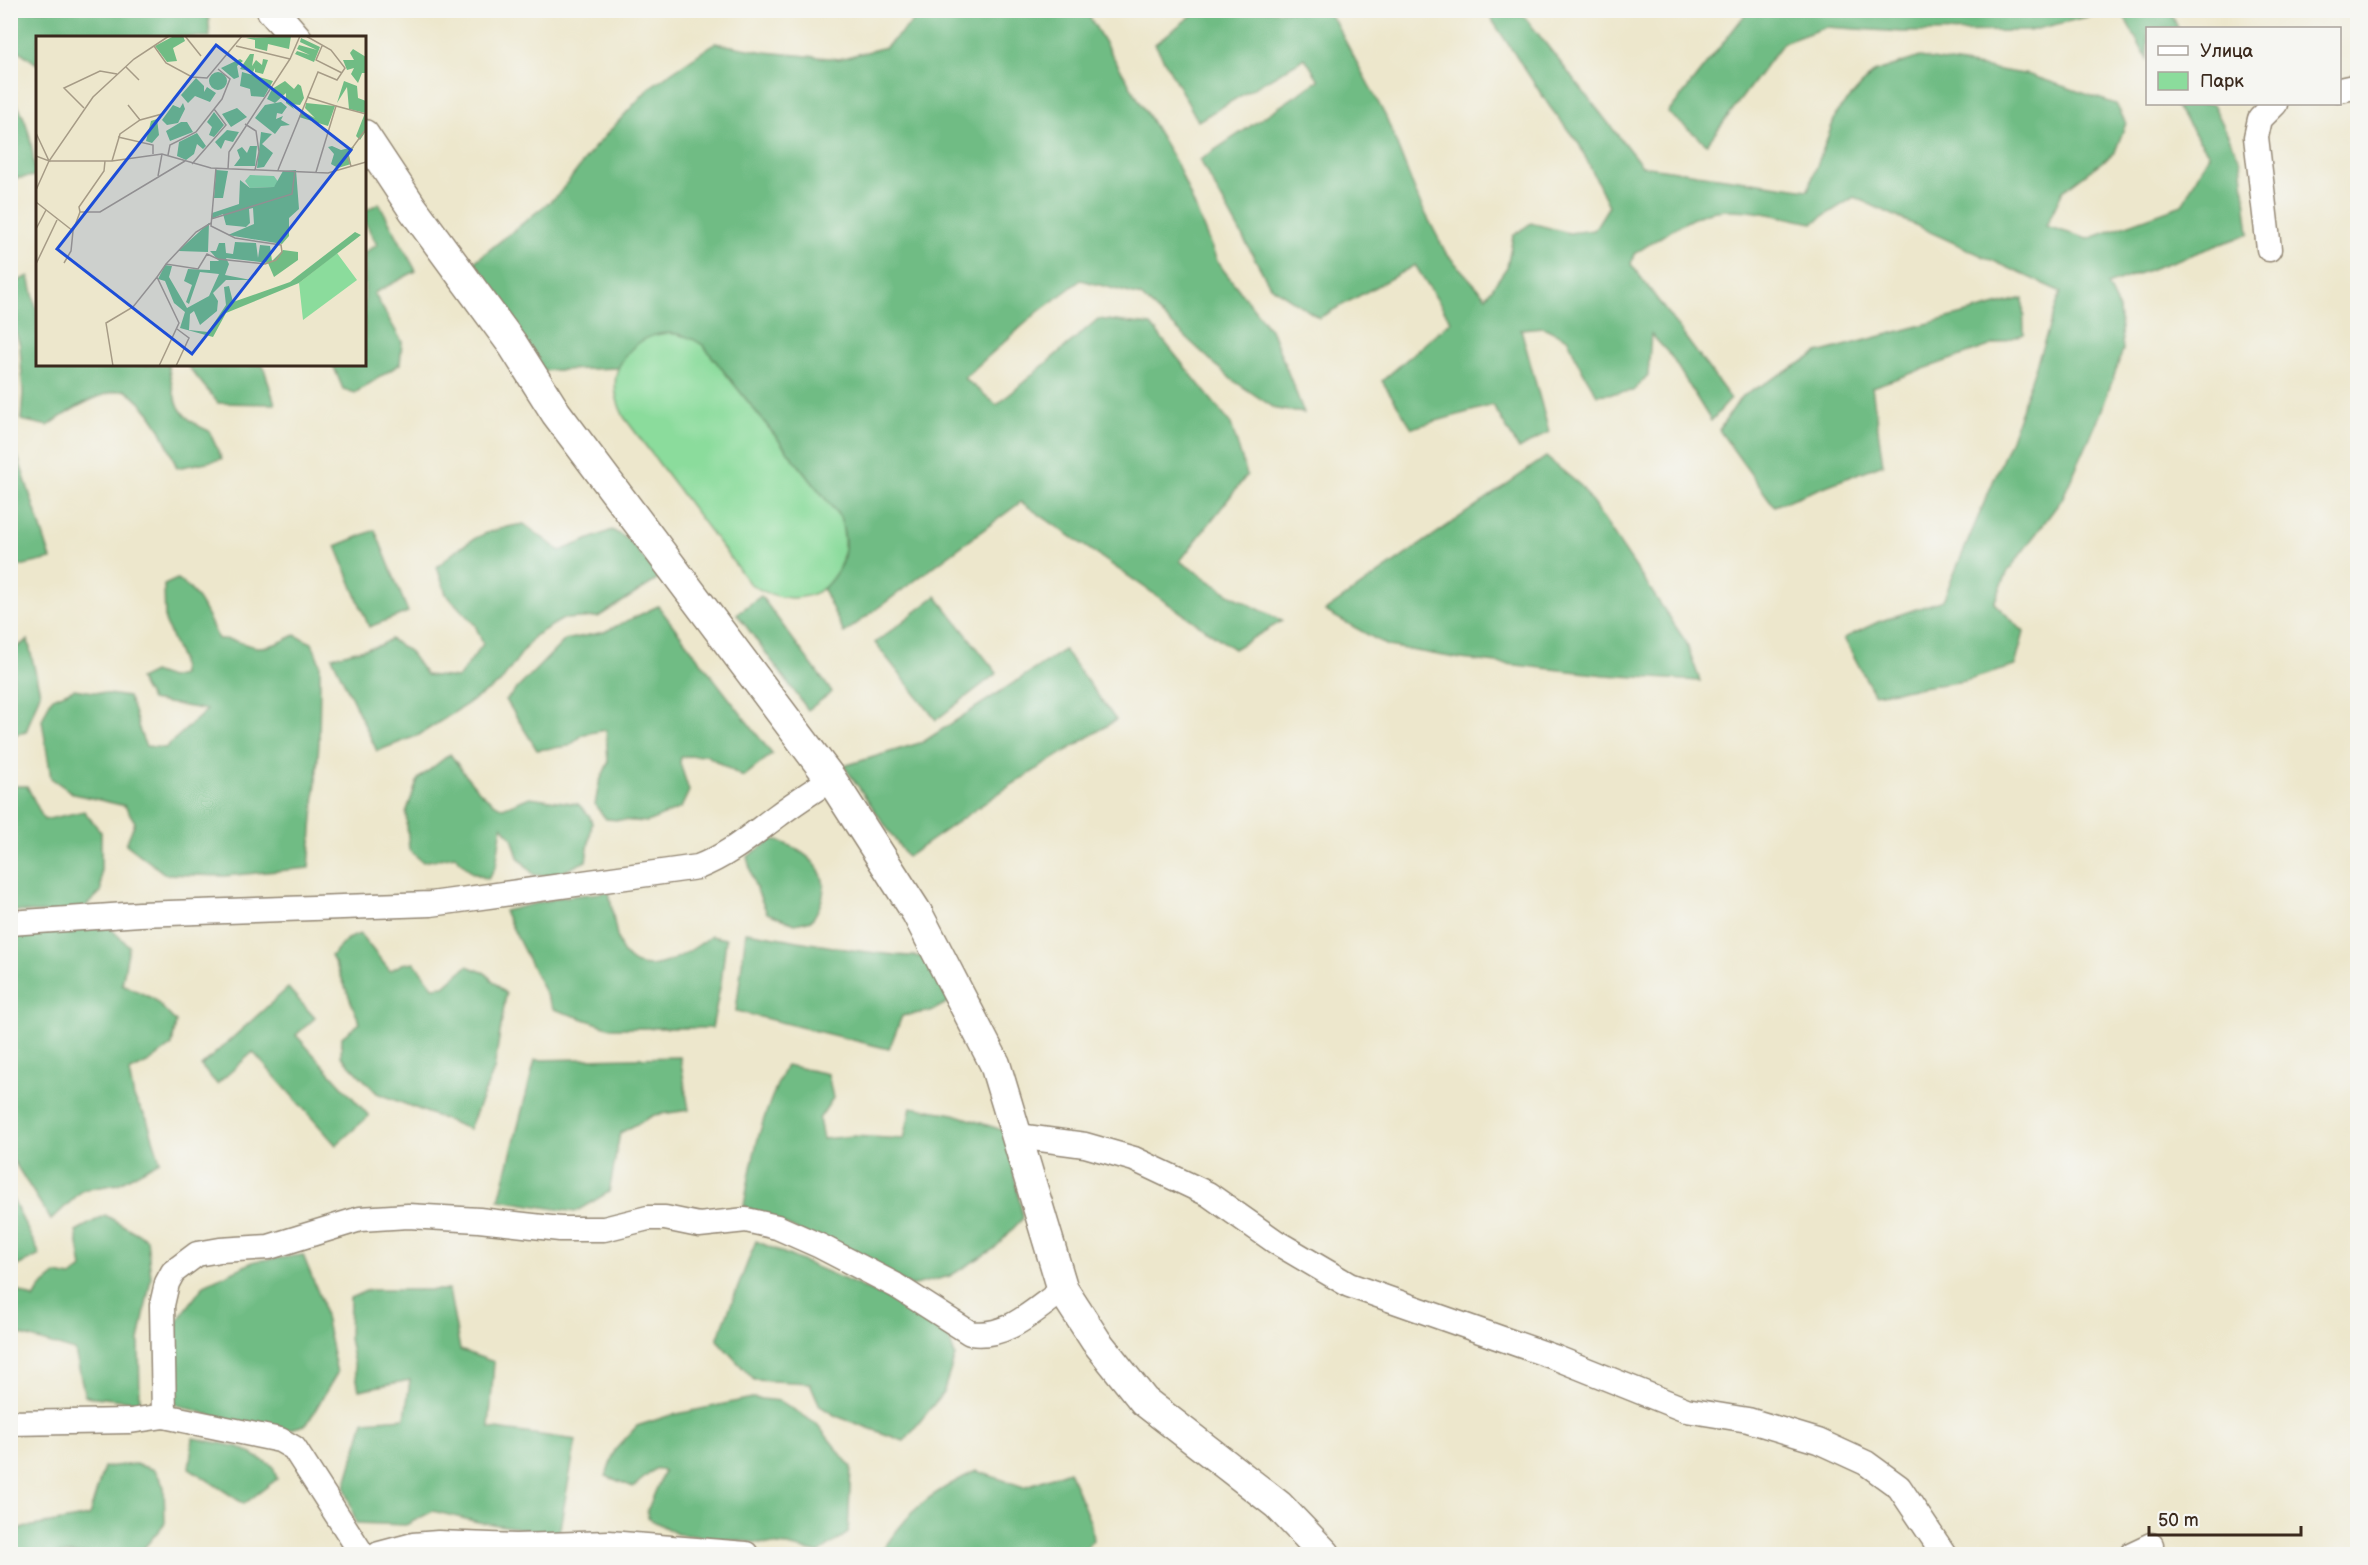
<svg xmlns="http://www.w3.org/2000/svg" width="2368" height="1565" viewBox="0 0 2368 1565" font-family="'Balsamiq Sans',sans-serif">
<rect width="100%" height="100%" fill="#f6f6f2"/>
<filter id="ink" filterUnits="userSpaceOnUse"><feTurbulence type="fractalNoise" baseFrequency=".0167" numOctaves="2"/><feDisplacementMap in="SourceGraphic" scale="12" xChannelSelector="R" yChannelSelector="G"/><feConvolveMatrix kernelMatrix="1 2 1 2 8 2 1 2 1" color-interpolation-filters="sRGB"/></filter>
<filter id="wash" filterUnits="userSpaceOnUse"><feTurbulence type="fractalNoise" baseFrequency=".008" numOctaves="4" result="noise"/><feDisplacementMap in="SourceGraphic" scale="24" xChannelSelector="R" yChannelSelector="G"/><feGaussianBlur stdDeviation="1.35" result="paint"/><feColorMatrix in="noise" values="0 0 0 0 0 0 0 0 0 0 0 0 0 0 0 0 0 1.4 0 .05"/><feComposite in="paint" operator="in"/></filter>
<g filter="url(#wash)">
<rect width="100%" height="100%" fill="#ede7cc"/>
<path fill="#8bdc9c" stroke="#63835d" stroke-width="1.5" d="M667,332L692,338L703,345L840,517C860,582 804,621 749,583L624,417C603,376 622,339 667,332Z"/>
<g fill="#70bc84" stroke="#567351" stroke-width="1.5">
<path d="M11,10L208,11L210,37L38,38L37,64L11,45Z"/>
<path d="M1199,10L1326,11L1335,22L1386,117L1419,201L1446,253L1486,297L1507,267L1513,236L1531,223L1569,233L1594,230L1609,206L1579,144L1550,107L1486,11H1520L1642,166L1808,190L1837,112L1874,72L1920,57L2030,75L2116,104L2126,123L2115,152L2063,191L2046,226L2088,239L2182,205L2209,154L2174,104H2213L2241,162L2249,234L2107,285L2119,310L2123,350L2100,415L2062,499L2008,571L1994,603L2024,632L2015,666L1965,681L1874,694L1844,638L1878,622L1943,600L2011,439L2061,292L1854,197L1813,223C1781,217 1748,207 1716,211C1691,214 1656,241 1634,254L1631,264L1731,399L1711,421L1671,356L1651,334L1648,375L1633,391L1597,395L1578,363L1568,339L1543,327L1521,329L1549,432L1519,449L1493,405L1412,428L1382,381L1451,321L1415,265L1319,318L1270,286L1200,160L1319,80L1305,58L1198,121L1155,44Z"/>
<path d="M924,11H1086L1178,166L1218,263L1272,332L1304,413L1276,409L1231,379L1141,296L1081,280L1038,312L964,378L997,405L1098,319L1151,325L1231,424L1247,475L1180,561L1229,594L1282,621L1234,649L1021,502L844,633L823,589C846,565 850,549 840,517L703,345C670,323 636,333 618,368L533,371L453,279L558,195L594,148L650,87L715,43L765,52L839,59L886,47Z"/>
<path d="M1748,11V10L2111,11L2029,31L1903,32L1826,27L1783,43L1707,144L1668,113Z"/>
<path d="M2121,11H2170L2178,28H2148L2147,59Z"/>
<path d="M10,95C29,116 33,149 35,176L11,179Z"/>
<path d="M379,203L416,271L374,293L402,342L400,364L355,393L343,389L333,365L364,364L365,252L377,245L365,222V211Z"/>
<path d="M29,276L37,312L38,364L168,365C175,399 174,416 209,431L222,459L177,468C165,438 154,409 125,390C97,393 71,409 48,426L21,420L23,393L20,345L11,319V284Z"/>
<path d="M2023,298L2024,334L1872,387L1883,464L1774,506L1719,430L1741,397L1818,353Z"/>
<path d="M187,365H263L275,404L218,403Z"/>
<path d="M10,433L51,559L11,568H10Z"/>
<path d="M1546,457L1581,486L1686,642L1700,681L1605,675L1461,659L1388,646L1325,611Z"/>
<path d="M524,524L560,551L612,530L628,539L660,578L598,617L563,619L534,636L500,683L419,735L377,751L332,657L381,645L390,639L409,651L426,675L458,678L483,644L475,625L446,594L437,567C466,540 484,530 524,524Z"/>
<path d="M375,530L408,612L369,627L336,546Z"/>
<path d="M177,579C200,593 207,615 218,639C236,638 242,645 257,647C270,648 284,641 295,635L312,643L320,664V679L319,743L309,868L224,876L165,874L126,844L135,822L125,806L74,794L51,778L42,720L51,699L74,689L128,697C137,713 137,730 146,746L165,748L207,710L151,700L139,679L153,672L170,678L182,675L181,660L165,621L164,585Z"/>
<path d="M761,596L832,692L808,710L737,614Z"/>
<path d="M936,596L997,673L936,720L875,643Z"/>
<path d="M658,606L772,754L743,777L706,755L681,757L680,763L689,791L681,808L647,822L606,819L595,805L599,783L608,763L606,730L584,734L569,746L537,750L506,700L565,640L604,632Z"/>
<path d="M28,640L40,693L26,732L11,735L14,649Z"/>
<path d="M1064,650L1116,720L1005,789L907,857L844,766L923,742Z"/>
<path d="M450,754C464,773 480,798 503,808L530,797L578,804L589,815L592,823L586,861L554,876L534,875L518,857L512,838L502,826L496,866L488,879L471,872L455,856L423,862L409,850L406,813L418,779Z"/>
<path d="M10,786H27L44,820L84,811L101,832V892L77,914L11,911Z"/>
<path d="M773,839C814,853 840,878 812,920L795,924L767,913L754,883L747,857Z"/>
<path d="M609,892C613,909 614,932 621,948C640,987 690,952 711,936L726,939L721,983L712,1028H611L553,1009L504,911L563,897Z"/>
<path d="M109,927L129,946L122,984L154,999L176,1022L172,1045L149,1062L129,1072L134,1098L147,1119L160,1161L118,1184L83,1190L51,1220L11,1157V929Z"/>
<path d="M746,932C810,942 872,957 936,957L952,1000L932,1011L902,1016L889,1049L736,1011Z"/>
<path d="M360,934L390,971L402,964L414,962L433,987L444,986L467,966L485,973L506,994L494,1070L469,1129L377,1093L341,1056L342,1037L360,1023C349,1000 344,978 331,956L347,939Z"/>
<path d="M288,988L315,1018L296,1035L369,1116L336,1145L253,1052L217,1084L201,1066Z"/>
<path d="M680,1057L689,1110L654,1115L620,1133L609,1192L575,1212L499,1200L535,1060Z"/>
<path d="M786,1065L828,1074L833,1098L819,1119L823,1139L853,1136L904,1139L911,1107L954,1114L1005,1131L1023,1218L994,1249L950,1276L911,1286L824,1242L744,1206C753,1151 762,1115 786,1065Z"/>
<path d="M10,1194L40,1255L11,1269H10Z"/>
<path d="M105,1215L147,1239L151,1278L139,1341L140,1402L85,1396L75,1351L11,1332V1287L34,1299L41,1287L57,1274L71,1277L82,1268L76,1231Z"/>
<path d="M756,1241L917,1311L949,1339L955,1356L943,1393L904,1441L836,1416L820,1406L810,1383L754,1380L717,1340Z"/>
<path d="M303,1255L322,1302L337,1373L307,1424L272,1435L169,1402L178,1320L204,1285L255,1261Z"/>
<path d="M368,1290H449L460,1350L494,1362L489,1428L576,1440L559,1534L478,1522L433,1511L406,1525L356,1523L345,1487L364,1421L405,1418L410,1380L359,1390L349,1338L350,1298Z"/>
<path d="M752,1398L780,1401L817,1424L851,1467L848,1533L819,1553L787,1546L677,1534L648,1518L647,1511L664,1471L655,1469L633,1487L606,1476L615,1450L637,1426L668,1416Z"/>
<path d="M193,1438L239,1447L273,1466L277,1479L244,1504L189,1468Z"/>
<path d="M135,1464L155,1470L164,1487L165,1523L139,1554H11V1530L89,1516L104,1467Z"/>
<path d="M976,1471L1024,1487L1069,1471L1091,1524L1093,1540L1081,1554H880C910,1509 928,1494 976,1471Z"/>
</g>
</g>
<g filter="url(#ink)">
<g fill="none" stroke-linecap="round" stroke-linejoin="round">
<defs>
<g id="minor">
<path d="M2340,90L2358,86"/>
<path d="M2269,249L2256,137L2260,119L2275,104"/>
<path d="M10,923L140,914L431,904L698,867C729,855 750,836 777,816C794,803 813,791 831,779"/>
<path d="M1018,1136L1085,1145L1134,1159L1208,1194L1276,1242L1349,1285L1554,1357L1686,1410L1748,1420L1818,1441L1866,1463L1899,1487L1944,1554"/>
<path d="M164,1416L162,1305L167,1283L173,1272L197,1254L220,1250L269,1247L360,1219L408,1216L479,1220L560,1229H604L648,1218H665L699,1225L746,1220L777,1227L820,1246L895,1285L970,1333C1007,1339 1034,1310 1063,1290"/>
<path d="M10,1423L130,1421L164,1416L280,1440L294,1448L362,1554"/>
<path d="M379,1554L413,1545L438,1543L516,1546L609,1543L746,1554"/>
<path d="M2132,1554L2151,1545"/>
</g>
<g id="tertiary">
<path d="M272,10L296,38"/>
<path d="M364,135L413,209L513,345L556,413L831,779L917,913L995,1064L1063,1290L1096,1341L1144,1401L1278,1505L1325,1554"/>
</g>
</defs>
<use href="#minor" stroke="#948875" stroke-width="27"/>
<use href="#tertiary" stroke="#948875" stroke-width="33"/>
<use href="#minor" stroke="#fff" stroke-width="24"/>
<use href="#tertiary" stroke="#fff" stroke-width="30"/>
</g>
</g>
<g transform="translate(36 36)">
<rect width="330" height="330" fill="#ede7cc"/>
<path d="M214,139L238,140L243,147L238,151L214,152L209,145ZM301,217L321,244L267,284L263,247Z" fill="#8bdc9c"/>
<path d="M138,0H147L149,5L137,12L141,25L131,26L119,10ZM255,0L253,13L232,8L231,15L219,12V4L210,2ZM265,2L284,11L278,26L259,18L261,15L274,19L261,13L263,9L281,14L264,6ZM317,13L330,21V37H326L322,47L315,38L318,32L311,34L307,24H318L314,17ZM214,18H218L216,30L220,24L226,29L227,23L232,24L227,38L219,36V32L217,36L204,33ZM204,23L207,25L201,30L203,41L198,43L185,32ZM173 45a9 9 0 1 1 18 0a9 9 0 1 1-18 0ZM206,36L237,45L228,61L215,60L214,53L204,50ZM160,42L168,50V56L171,51L180,57L174,66L159,60L152,67L145,59ZM249,45L258,53L262,48L265,50L268,62L264,69L255,68L258,73L250,67V57L239,67L231,63L236,53ZM308,45L321,50L322,62L330,65V95L324,104L320,100L329,77L313,73L311,51L301,67ZM245,66L251,71L246,78L241,77L240,83L247,80L245,84L254,89L245,90L239,98L219,82L229,69ZM147,67L149,73L142,87L131,89L126,84L137,69L144,72ZM270,67L299,70L292,90L263,81L266,75L279,82L269,72ZM201,72L211,81L195,91L186,78ZM178,76L188,89L178,101L173,99L176,91L171,86ZM121,83L123,99L116,107L110,105L115,85ZM145,86H151L157,96L134,105L130,95ZM191,94L203,96L197,106L189,104L185,113L179,106ZM225,96L236,98L226,108L237,117L228,131L221,132ZM161,97L170,110L167,113L161,108L158,118L150,124L141,120L143,106ZM214,110H221L219,130H198L204,122L201,114L206,111L211,117ZM296,110L305,114L318,111L313,119L315,128L302,132L295,128L298,118L292,111ZM180,134L192,135L187,162H178ZM260,134L263,173L253,182V200L246,208L192,199L218,188L217,172L213,173L214,187L210,191L190,189L187,178L175,183L176,177L203,168L204,144L214,152L238,151L247,135ZM173,187L172,216L142,215ZM319,196L325,199L263,247L190,277L177,301L144,292L149,276L138,267L129,245L122,243L129,229L136,230L133,241L151,272L173,260L183,238L164,236L153,268L150,266L156,249L148,245L152,233L174,234V225H183L174,215H180L183,207H189L190,217L197,218L199,206L220,207L222,222L224,209L234,210L236,225L247,214L262,216V224L238,241L232,227L190,222L193,228L189,239L215,244H190L177,257L182,265L181,275L164,289L158,275L154,278L153,294L172,296L190,269L188,251L193,250L197,266L254,246Z" fill="#70bc84"/>
<path fill="none" stroke="#a69b86" stroke-width="1.5" d="M149,0L165,20M118,10L130,27L156,41L171,42L206,0M286,10L280,24L306,37M254,23L264,0M90,31L103,44M271,61L300,70L280,136M92,69L104,84M300,70L330,78M48,72L28,52L64,35L81,38M209,88L220,95L223,116L219,134M0,97L13,125L0,120M82,101L117,109V118M132,119L134,109L160,96L186,63L194,43L182,33M13,125H76L126,118L175,132L292,137L330,126M76,125L84,98L104,84L126,78L156,41M156,128L190,89L178,73M315,130L311,119L330,93M192,133L193,116L254,23L200,10M242,134L282,36L301,44L309,32L295,14L270,0M122,140L126,118M0,154L13,125L57,61L98,23L133,0M0,166L37,195L35,215L28,227M44,176L43,171L68,135L69,125M175,183L256,158L259,135M0,193L10,174M37,195L44,176H64L149,125M0,228L21,184M130,228L160,196L175,187M77,330L70,287L97,271L121,241M123,330L143,287L121,241L130,228L162,233L171,218L182,223L229,228L240,224L246,216L245,209L199,202L175,190L180,132M140,330L153,302L141,293"/>
<path fill="#1d4ed8" fill-opacity="0.15" stroke="#1d4ed8" stroke-width="3" d="M180,9L315,114L156,318L21,213Z"/>
<rect width="330" height="330" fill="none" stroke="#3b2a1e" stroke-width="3"/>
</g>
<rect width="2368" height="1565" fill="none" stroke="#f6f6f2" stroke-width="36"/>
<rect x="2146" y="27" width="195" height="78" fill="#f6f6f2" stroke="#aba49d" stroke-width="1.5"/>
<rect x="2158" y="46" width="30" height="9" fill="#ffffff" stroke="#aba49d" stroke-width="1.5"/>
<text x="2200" y="57" font-size="18" fill="#3b2a1e">Улица</text>
<rect x="2158" y="72" width="30" height="18" fill="#8bdc9c" stroke="#aba49d" stroke-width="1.5"/>
<text x="2200" y="87" font-size="18" fill="#3b2a1e">Парк</text>
<path d="M2149 1526v9h152v-9" fill="none" stroke="#3b2a1e" stroke-width="3"/>
<text x="2158" y="1526" font-size="18" fill="#3b2a1e" stroke="#f6f6f2" stroke-width="4.5" paint-order="stroke">50 m</text>
</svg>
